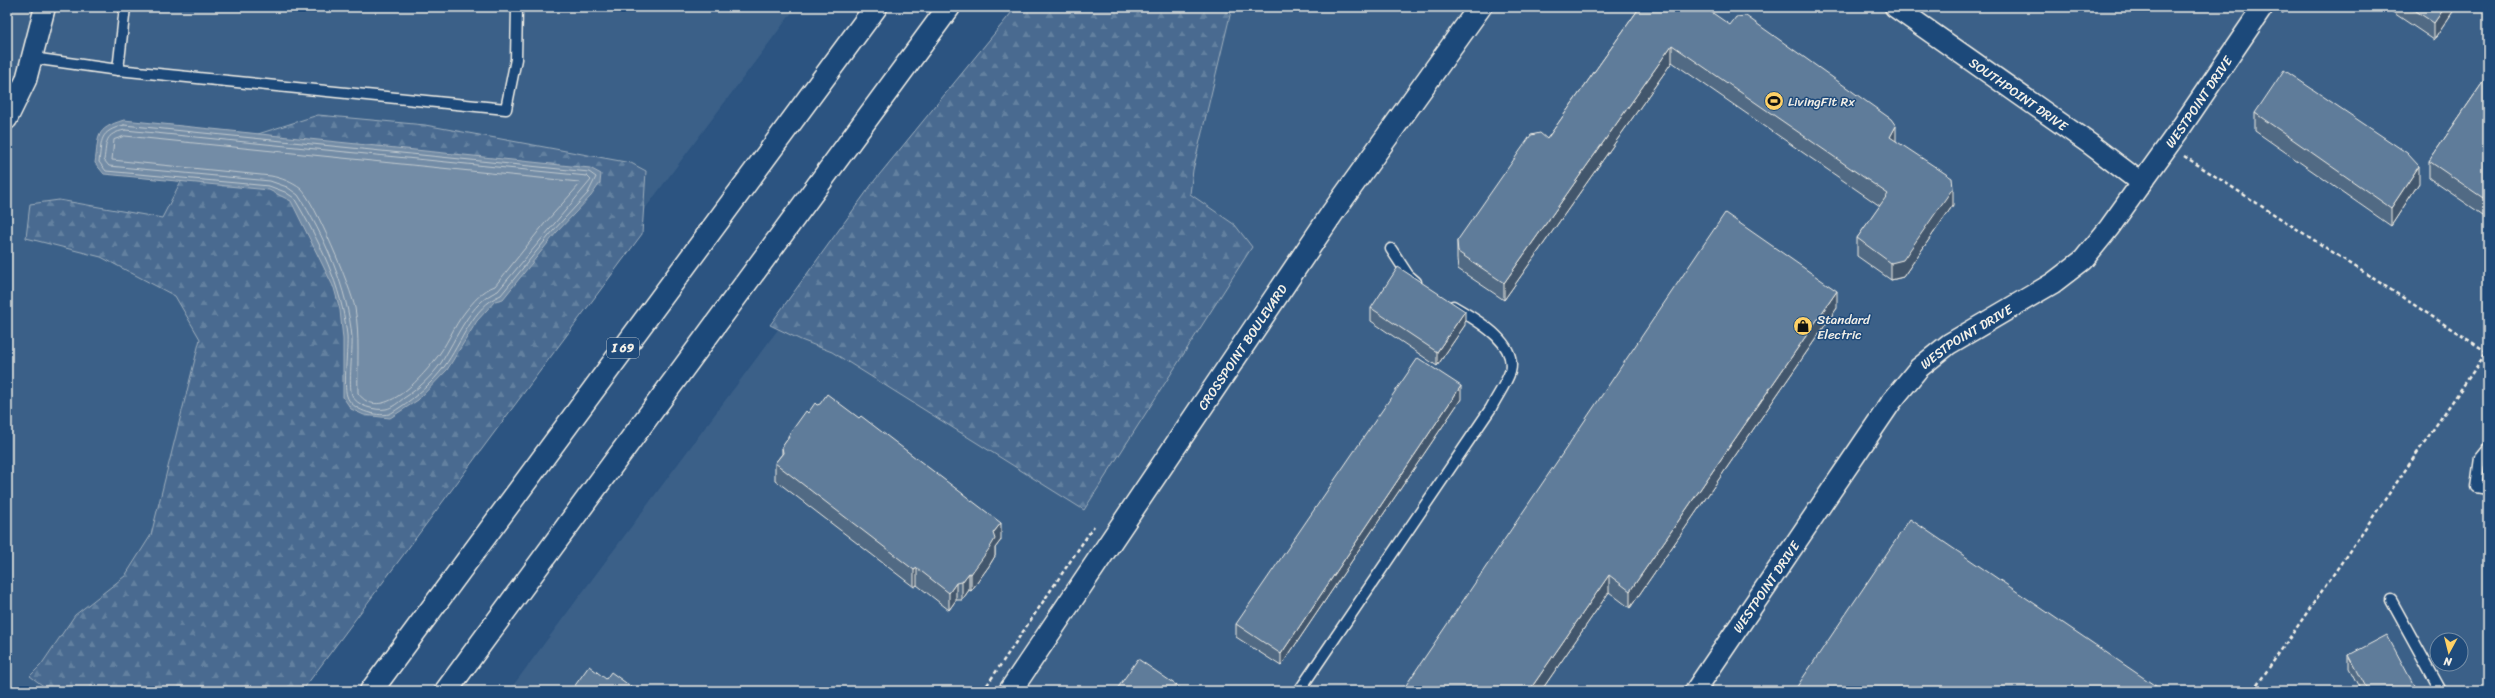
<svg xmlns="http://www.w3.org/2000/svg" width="2495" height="698" viewBox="0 0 2495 698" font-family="Sriracha,sans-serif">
<defs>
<pattern id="forest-firs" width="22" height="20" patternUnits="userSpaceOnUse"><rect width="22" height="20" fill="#496b90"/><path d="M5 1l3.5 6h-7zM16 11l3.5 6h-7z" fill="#6481a0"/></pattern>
</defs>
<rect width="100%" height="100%" fill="#2c5481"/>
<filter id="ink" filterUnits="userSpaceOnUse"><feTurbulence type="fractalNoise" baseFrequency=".025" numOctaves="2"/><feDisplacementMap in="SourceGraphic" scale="8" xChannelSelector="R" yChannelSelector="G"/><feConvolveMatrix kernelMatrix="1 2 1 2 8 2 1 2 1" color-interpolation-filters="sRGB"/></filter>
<g filter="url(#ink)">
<g fill="#3b6088" fill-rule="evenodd">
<path d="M7,7H796L284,691H7Z"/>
<path d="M1018,7H2488V691H509ZM2437,640H2461V664H2437Z"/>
</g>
<g fill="url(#forest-firs)" stroke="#9eaebc">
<path d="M1016,7H1232L1193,170L1190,194L1235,225L1252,247L1084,510L832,352L801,340L770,325L875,180Z"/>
<path d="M318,115L425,125L631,163L646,171L642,234L302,691H50L30,676L41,665L75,615L125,576L151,535L200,339L175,296L101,257L26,238L30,204L59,200L162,218L195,154Z"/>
</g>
<path fill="#738ca6" stroke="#a7b4c0" d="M124,120L590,168L601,174L600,183L591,196L556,233L503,299L495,301L477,321L447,370L418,400L390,418L364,415L351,409L343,397V339L340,310L334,288L291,201L269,190L104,174L95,163C99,136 94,129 124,120Z"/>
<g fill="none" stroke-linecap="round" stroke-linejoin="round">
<g stroke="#c0c9ce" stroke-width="1">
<path d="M124,125L589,172L596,177L588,193L553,231L501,295C472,307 462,343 444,367C432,383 416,397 399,408C396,410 392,413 389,414C376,417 351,410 347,396C343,385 348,350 347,335C342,287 319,240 294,198L285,192L269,186L106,171L99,162C102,138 99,132 124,125Z"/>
<path d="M125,130L587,176L591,180L498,291C470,302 457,338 441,363C432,376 417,390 404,398C399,402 392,408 386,409C376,411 356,406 352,395C348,384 353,351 352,337C348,291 324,234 298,195L287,187L270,181L109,166L104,160C107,141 104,134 125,130Z"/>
<path d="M125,136L579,182L580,184L545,223L495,286C483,290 473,302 465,312C453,327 447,346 434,361C420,379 380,424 358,393C357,364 360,336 355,308C351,288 315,202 301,189C292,182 281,178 271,176L112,160L114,140Z"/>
</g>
<defs>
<g id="service">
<path d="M32,58L118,70L506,109L516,59L517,7"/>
<path d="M118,70L125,7"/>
<path d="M1391,249L1408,275L1416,282"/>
<path d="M2488,448L2480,458L2476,487L2488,489"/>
<path d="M2391,600L2441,691"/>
<path d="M1299,691L1491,408C1497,396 1506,384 1510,372C1518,341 1474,319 1453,306"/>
</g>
<g id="minor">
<path id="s1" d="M1895,7L2090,144L2140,182"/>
<path d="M7,119L26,80L45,7"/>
<path id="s2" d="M1695,691L1892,401L1919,368L1949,344L2053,283L2083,260L2109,228L2180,129L2263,7"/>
</g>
<g id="tertiary">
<path id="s3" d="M1010,691L1333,212L1480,7"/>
</g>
<g id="motorway">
<path d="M371,691L876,7"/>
<path d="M446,691L949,7"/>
</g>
</defs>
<use href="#service" stroke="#f4f1e8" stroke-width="13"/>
<use href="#minor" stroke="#f4f1e8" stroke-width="23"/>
<use href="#tertiary" stroke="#f4f1e8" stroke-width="25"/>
<use href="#motorway" stroke="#f4f1e8" stroke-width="25"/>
<g stroke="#f4f1e8" stroke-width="2.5" stroke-dasharray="4 3" stroke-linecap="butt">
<path d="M2282,13L2286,7"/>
<path d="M2184,156L2487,352"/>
<path d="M983,691L1094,526"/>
<path d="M2253,691L2488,350"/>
</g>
<use href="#service" stroke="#1f4a7a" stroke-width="10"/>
<use href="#minor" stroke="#1f4a7a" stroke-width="20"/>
<use href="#tertiary" stroke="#1f4a7a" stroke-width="22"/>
<use href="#motorway" stroke="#1f4a7a" stroke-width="22"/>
</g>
<g fill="#516a84" stroke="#f4f1e8">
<path d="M1640,7L1896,141L1953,205L1903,277L1891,280L1857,256V238L1880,206L1672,62L1504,300L1458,269L1457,259V241L1547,139Z"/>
<path d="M2385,7H2456L2434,40Z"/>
<path d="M2488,75L2486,217L2429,178V161Z"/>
<path d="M2255,113L2419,183L2391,226L2255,131Z"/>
<path d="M1371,308L1465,325L1437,366L1371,321Z"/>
<path d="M1837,308L1630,608L1609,592L1541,691H1402Z"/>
<path d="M1461,399L1281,666L1236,637V624Z"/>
<path d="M788,436L1001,540L995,548V556L989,566L971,591L969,590L962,600H956L949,610L917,585L914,587L775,480V463L782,454V447L788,439Z"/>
<path d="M2349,655L2417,691H2361L2349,668Z"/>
</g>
<g fill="#42566c" stroke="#f4f1e8">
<path d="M2445,7H2456L2434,40V23Z"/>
<path d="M1672,45V62L1504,300V283Z"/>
<path d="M1896,126V144L1890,137Z"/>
<path d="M2419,166V183L2391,226V208Z"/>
<path d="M1953,188V205L1903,277L1891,280V263Z"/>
<path d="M2488,197V214L2486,217V200Z"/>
<path d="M1837,291V308L1630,608V591Z"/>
<path d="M1465,311V325L1437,366V352Z"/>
<path d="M1461,386V399L1281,666V654Z"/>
<path d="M1001,523V540L995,548V556L989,566L971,591V574L993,533Z"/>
<path d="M917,568V585L914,587V570Z"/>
<path d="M969,573V590L962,600V582Z"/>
<path d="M1609,575V592L1541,691H1529Z"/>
<path d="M956,583V600L949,610V593Z"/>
</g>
<g fill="#5e7b9a" stroke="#f4f1e8">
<path d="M1640,7H1704L1730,25L1736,17L1746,16L1891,119L1896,126L1890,137L1952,178L1953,188L1903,260L1891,263L1857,238L1888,194L1672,45L1504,283L1458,252L1457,241L1531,135L1540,133L1547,139Z"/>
<path d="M2410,7H2445L2434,23Z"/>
<path d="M2284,70L2407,153L2419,166L2391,208L2255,113Z"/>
<path d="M2488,75V197L2486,200L2429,161Z"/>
<path d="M1725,213L1837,291L1630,591L1609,575L1529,691H1402Z"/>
<path d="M1398,267L1465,311L1437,352L1371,308Z"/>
<path d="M1418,358L1461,386L1281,654L1236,624Z"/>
<path d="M827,394L859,418L861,416L1001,523L993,533L995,539L989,549L971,574L969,573L962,582L956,583L949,593L917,568L914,570L775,463L783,453L782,447L789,437L788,436L806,411L808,413L815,403L817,405L820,404Z"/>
<path d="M1910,519L2163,691H1794Z"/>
<path d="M2387,635L2417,691H2368L2349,655Z"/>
<path d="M1138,659L1179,687L1177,691H1120L1117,689Z"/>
<path d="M589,666L606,679L611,672L637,691H571Z"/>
</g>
</g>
<defs>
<symbol id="stadium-disc" viewBox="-11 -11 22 22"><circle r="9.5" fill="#ffd166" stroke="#1f4a7a"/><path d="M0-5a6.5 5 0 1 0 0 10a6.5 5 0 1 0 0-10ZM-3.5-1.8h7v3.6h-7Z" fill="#111"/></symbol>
<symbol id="shop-disc" viewBox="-11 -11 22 22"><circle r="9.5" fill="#ffd166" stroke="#1f4a7a"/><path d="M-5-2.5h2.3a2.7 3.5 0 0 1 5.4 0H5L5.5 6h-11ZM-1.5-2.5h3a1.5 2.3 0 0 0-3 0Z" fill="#111"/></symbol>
</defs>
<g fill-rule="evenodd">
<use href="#stadium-disc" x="1763" y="90" width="22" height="22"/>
<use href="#shop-disc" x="1792" y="315" width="22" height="22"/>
</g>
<g text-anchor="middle" stroke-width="3" stroke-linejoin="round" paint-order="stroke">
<rect fill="#1f4a7a" stroke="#b4bfc7" stroke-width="1" x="607" y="338" width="32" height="20" rx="3"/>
<g font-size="12" font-weight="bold" fill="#f4f1e8">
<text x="623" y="352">I 69</text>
</g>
<g font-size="13" fill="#f4f1e8" stroke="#1f4a7a">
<text dy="5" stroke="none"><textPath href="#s1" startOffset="151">SOUTHPOINT DRIVE</textPath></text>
<text dy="5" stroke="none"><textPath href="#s2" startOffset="786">WESTPOINT DRIVE</textPath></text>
<text dy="5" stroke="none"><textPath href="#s2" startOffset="450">WESTPOINT DRIVE</textPath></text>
<text dy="5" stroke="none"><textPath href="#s3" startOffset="415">CROSSPOINT BOULEVARD</textPath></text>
<text dy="5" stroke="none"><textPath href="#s2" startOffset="126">WESTPOINT DRIVE</textPath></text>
</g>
<g font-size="13" fill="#f4f1e8" stroke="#1f4a7a" text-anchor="start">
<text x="1788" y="106">LivingFit Rx</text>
<text x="1817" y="324">Standard<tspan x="1817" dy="15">Electric</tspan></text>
</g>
</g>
<rect width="2495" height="698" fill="none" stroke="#1f4a7a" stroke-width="24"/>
<rect x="12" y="12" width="2471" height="674" fill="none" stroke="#f4f1e8" stroke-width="1.5" filter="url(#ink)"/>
<g transform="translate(2449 652) rotate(187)"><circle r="19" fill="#1f4a7a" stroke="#748da6"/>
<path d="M0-3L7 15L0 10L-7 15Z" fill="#ffd166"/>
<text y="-6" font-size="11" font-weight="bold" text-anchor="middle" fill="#f4f1e8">N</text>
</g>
</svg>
